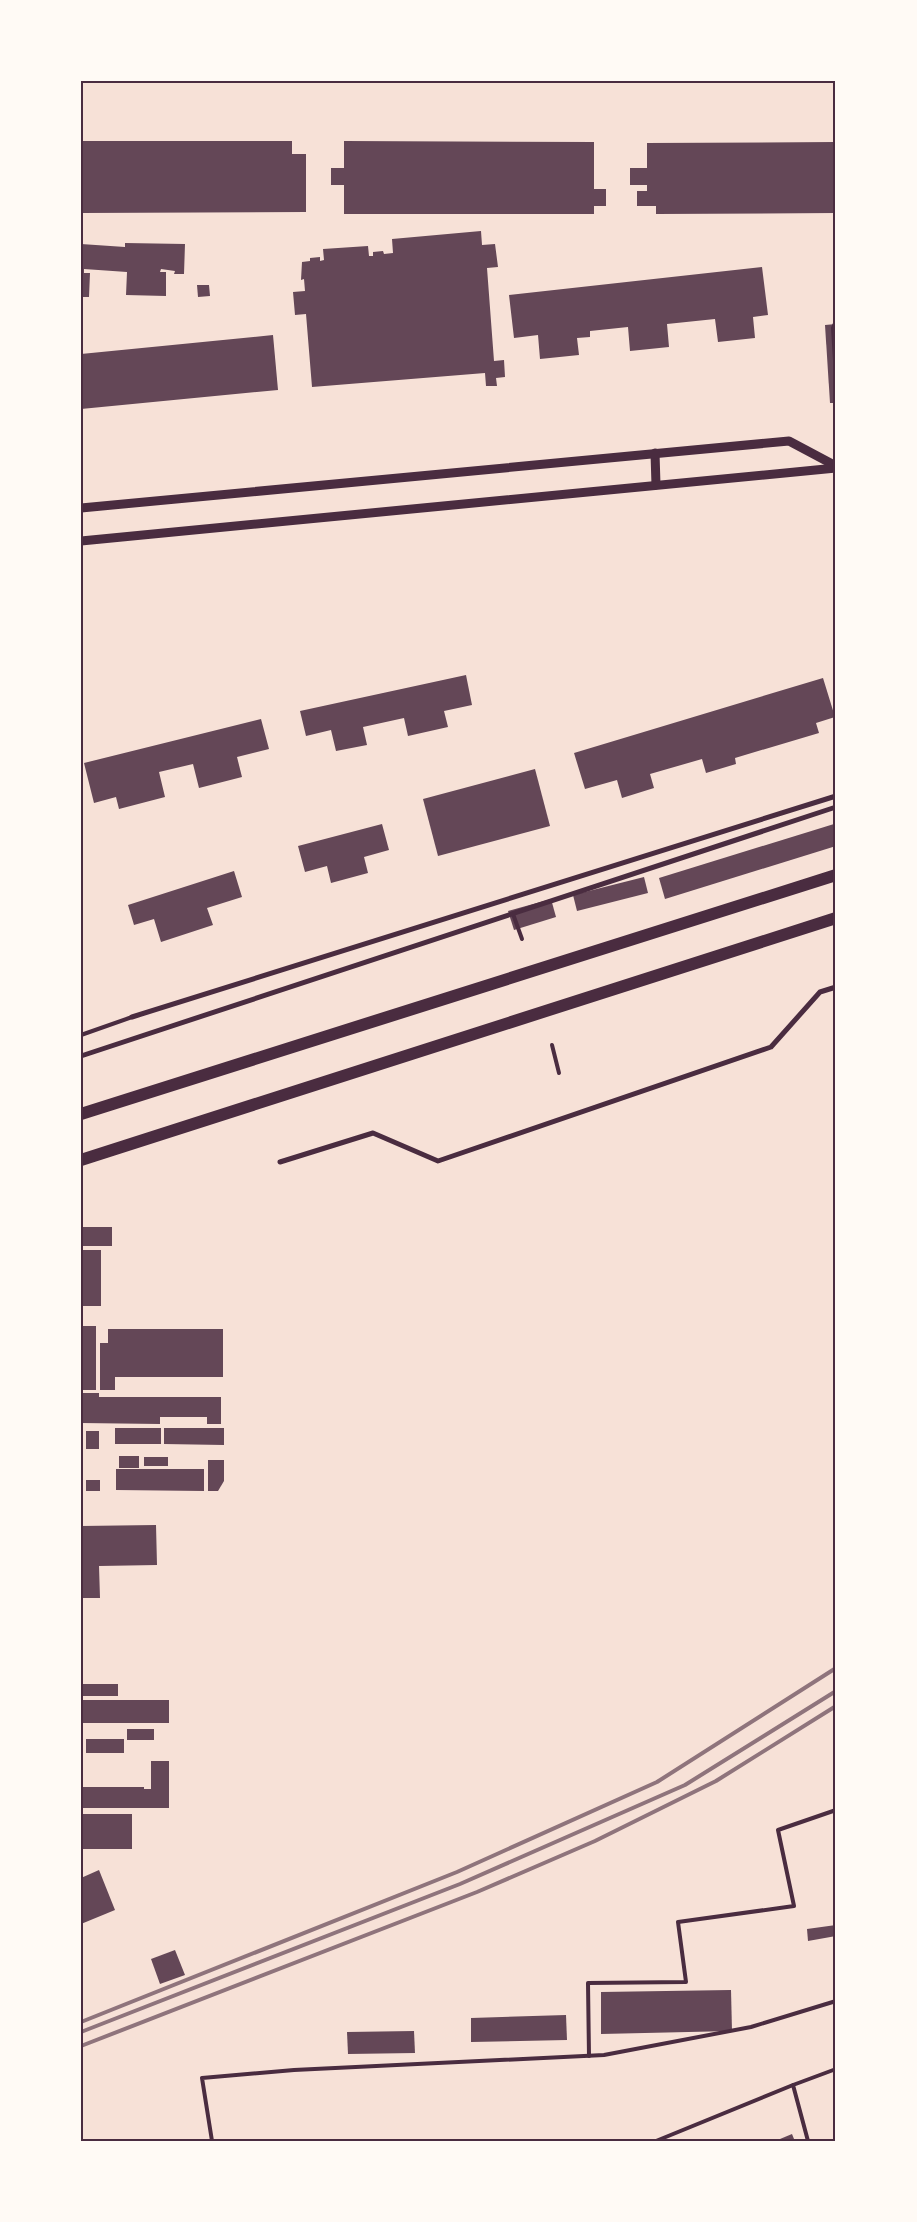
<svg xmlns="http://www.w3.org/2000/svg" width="917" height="2222" viewBox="0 0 917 2222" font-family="'Exo 2',sans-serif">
<rect width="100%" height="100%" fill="#f7e1d7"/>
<g fill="#644757">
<path d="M81,141H292V154H306V212L81,213Z"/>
<path d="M344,141L594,142V189H606V206H594V214H344V185H331V168H344Z"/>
<path d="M836,142V213L656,214V206H637V191H647V185H630V168H647V143Z"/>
<path d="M481,231L482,245L495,244L498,267L487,268L494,361L504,360L505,377L496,378L497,386H486L485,373L312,387L306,314L295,315L293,292L305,291L304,279L301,280L302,262L310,261V258L320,257V261L324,260L323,249L368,246L369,256H373V252L383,251L384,254L393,253L392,239Z"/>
<path d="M125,243L185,244L184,274H174L175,271L161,269L160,272H166V296L126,295L127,272L84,269V273H90L89,297H81V244L125,247Z"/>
<path d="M762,267L768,315L753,317L755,338L718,342L715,319L667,324L669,347L630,351L628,327L590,331V337L577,338L579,355L540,359L538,335L514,338L509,295Z"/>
<path d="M197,285H209L210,296L198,297Z"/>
<path d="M836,324V403H830L825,325Z"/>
<path d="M273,335L278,390L81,409V354Z"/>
<path d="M466,675L472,705L444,711L448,727L408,736L404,718L363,727L367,745L336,751L331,730L306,736L300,711Z"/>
<path d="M823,678L835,717L816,723L819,733L735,758L736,764L706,773L702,759L650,774L654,788L622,798L617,780L585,789L574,753Z"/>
<path d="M261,719L269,749L237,757L242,777L199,788L193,764L159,772L165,797L119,809L116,797L94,803L84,763Z"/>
<path d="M535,769L550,826L438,856L423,799Z"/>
<path d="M382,824L389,850L364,857L368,873L331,883L327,866L305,872L298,846Z"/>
<path d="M834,824L836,846L665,899L659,878Z"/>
<path d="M234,871L242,897L207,908L213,925L161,942L154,919L134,925L128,905Z"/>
<path d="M644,877L648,893L577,911L573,895Z"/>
<path d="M551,899L556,917L514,930L508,911Z"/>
<rect x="81" y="1227" width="31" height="19"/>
<rect x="81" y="1250" width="20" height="56"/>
<rect x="82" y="1326" width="14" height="64"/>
<path d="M108,1329H223V1377H115V1390H100V1343H108Z"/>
<path d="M81,1393H99V1397H221V1424H207V1417H160V1424L81,1423Z"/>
<rect x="115" y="1428" width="46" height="16"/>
<path d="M164,1428H224V1445L164,1444Z"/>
<rect x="86" y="1431" width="13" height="18"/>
<rect x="119" y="1456" width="20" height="12"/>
<rect x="144" y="1457" width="24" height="9"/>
<path d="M208,1460H224V1481L218,1491H208Z"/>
<path d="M116,1469H204V1491L116,1490Z"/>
<rect x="86" y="1480" width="14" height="11"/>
<path d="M156,1525L157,1565L99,1566L100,1598H81V1526Z"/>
<rect x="81" y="1684" width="37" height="12"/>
<rect x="81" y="1700" width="88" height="23"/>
<rect x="127" y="1729" width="27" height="11"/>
<rect x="86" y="1739" width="38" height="14"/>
<path d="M151,1761H169V1808H81V1787H144V1789H151Z"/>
<rect x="81" y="1814" width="51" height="35"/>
<path d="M99,1870L115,1910L81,1924V1878Z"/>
<path d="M836,1925V1936L808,1941L807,1929Z"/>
<path d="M175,1950L185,1975L160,1984L151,1959Z"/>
<path d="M731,1990L732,2031L601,2034V1992Z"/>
<path d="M566,2015L567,2040L471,2042V2018Z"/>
<path d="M414,2031L415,2053L348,2054L347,2032Z"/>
<path d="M792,2134L794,2139L781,2141L780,2139Z"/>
</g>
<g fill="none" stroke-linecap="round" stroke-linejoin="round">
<g stroke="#4a2c40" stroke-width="4">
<path d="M836,321L833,328L836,377"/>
<path d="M513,914L522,939"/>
<path d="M81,1035L132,1017"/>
<path d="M552,1045L559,1073"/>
<path d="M589,2056L588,1983L686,1982L678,1922L794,1906L778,1830L836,1810"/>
<path d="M212,2141L202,2078L294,2070L604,2055L751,2027L836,2001"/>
<path d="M656,2141L793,2085"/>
<path d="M808,2141L793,2085L836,2069"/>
</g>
<g stroke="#4a2c40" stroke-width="5">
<path d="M132,1017L836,796"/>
<path d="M81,1056L836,807"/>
<path d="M280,1162L373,1133L438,1161L771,1047L820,992L836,987"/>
</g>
<g stroke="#4a2c40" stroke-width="9">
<path d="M655,453L656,485"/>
<path d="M81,508L789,441L836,466"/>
<path d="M81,541L836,468"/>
</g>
<g stroke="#4a2c40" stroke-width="12">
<path d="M81,1114L836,875"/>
<path d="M81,1160L836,918"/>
</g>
<g stroke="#8f747c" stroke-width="4">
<path d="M81,2022L457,1872L657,1782L836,1668"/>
<path d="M81,2032L460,1884L685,1785L836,1691"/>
<path d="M81,2046L477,1892L595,1841L716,1781L836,1706"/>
</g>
</g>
<rect width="917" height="2222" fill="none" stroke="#fffaf5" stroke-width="165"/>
<rect x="82" y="82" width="752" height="2058" fill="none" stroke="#4a2c40" stroke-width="2"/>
</svg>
